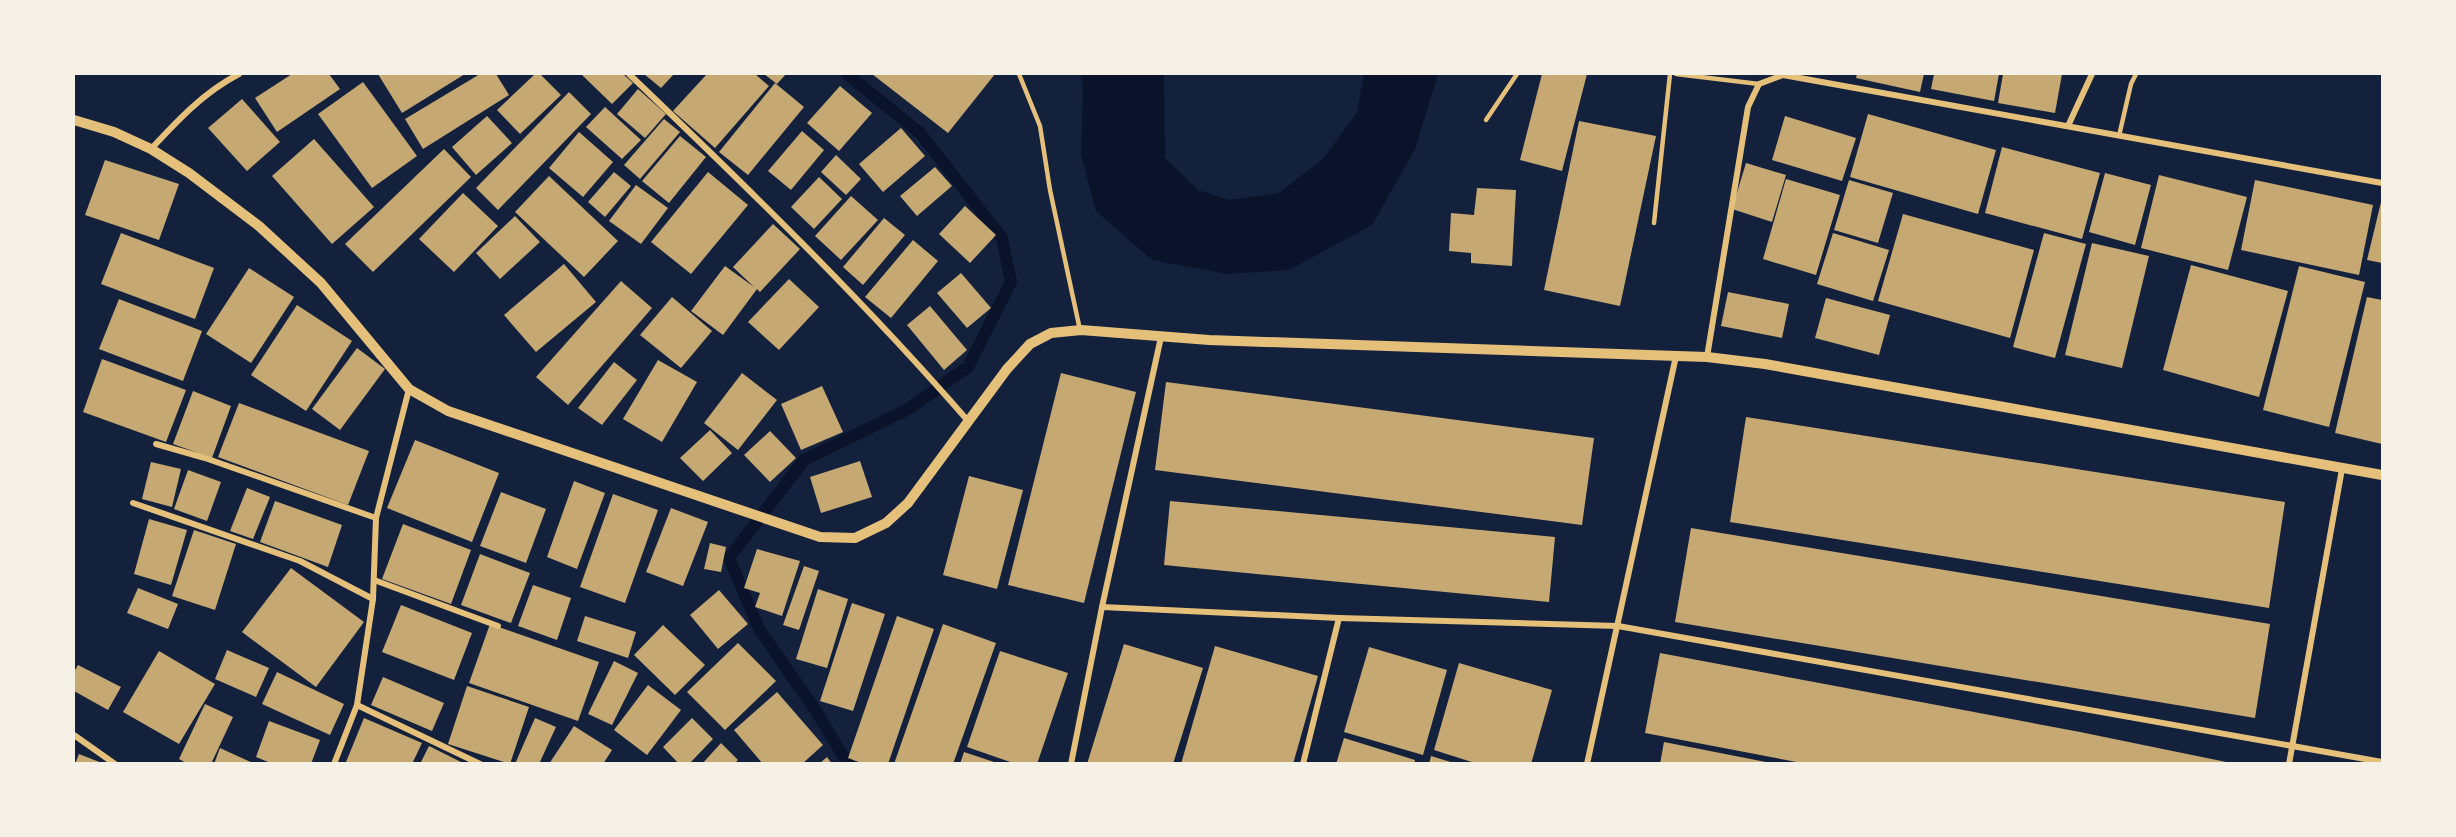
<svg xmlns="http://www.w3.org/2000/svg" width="2456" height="837" viewBox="0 0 2456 837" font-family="'Varela Round',sans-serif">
<rect width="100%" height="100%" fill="#14213d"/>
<path fill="#0b132b" d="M1080,74H1164L1165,158L1198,190L1229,200L1279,193L1324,158L1357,112L1364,74H1438L1415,149L1372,225L1289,270L1228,274L1152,260L1096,211L1081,155L1083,88Z"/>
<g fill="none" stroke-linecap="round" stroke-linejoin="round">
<path stroke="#0b132b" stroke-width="12" d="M847,74L920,133L1002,238L1011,282L968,367L908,409L804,460L729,558L759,629L814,708L848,764"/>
</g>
<g fill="#c6a872">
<path d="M292,74H329L340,89L277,132L255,98Z"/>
<path d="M378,74H465L402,113Z"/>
<path d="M480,74H496L509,95L423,149L405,119Z"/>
<path d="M535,74H540L561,95L520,134L497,110Z"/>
<path d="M581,74H623L633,83L612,104Z"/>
<path d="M644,74H674L661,88Z"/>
<path d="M707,74H755L769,86L715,148L673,111Z"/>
<path d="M764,74H786L777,84Z"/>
<path d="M872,74H995L948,133Z"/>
<path d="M1542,74H1587L1562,171L1520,160Z"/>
<path d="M1857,74H1924L1920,92L1856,78Z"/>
<path d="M1934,74H1999L1994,101L1931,89Z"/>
<path d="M2003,74H2062L2055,113L1998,103Z"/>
<path d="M363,82L417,156L372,188L318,114Z"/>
<path d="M775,83L804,107L748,175L719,152Z"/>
<path d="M840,86L872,113L839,151L807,123Z"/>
<path d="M638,89L666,114L645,138L617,114Z"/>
<path d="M569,92L591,114L498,210L476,188Z"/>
<path d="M242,99L280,142L247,171L208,128Z"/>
<path d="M605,107L641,140L622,159L586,127Z"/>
<path d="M1868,114L1996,150L1978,214L1850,177Z"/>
<path d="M487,116L512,143L476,175L452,147Z"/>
<path d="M1785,116L1856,138L1842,181L1772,160Z"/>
<path d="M664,119L680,132L640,179L624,165Z"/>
<path d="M1579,121L1656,136L1620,306L1544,290Z"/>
<path d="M901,128L925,156L883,192L859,164Z"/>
<path d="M802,131L824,150L791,190L768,171Z"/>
<path d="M579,132L613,162L583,197L549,168Z"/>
<path d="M680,136L706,157L669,203L642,181Z"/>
<path d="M314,139L374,207L332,244L272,176Z"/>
<path d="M2002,147L2100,173L2082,239L1985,213Z"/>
<path d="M444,149L471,177L373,272L345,244Z"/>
<path d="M836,155L861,179L846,195L821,172Z"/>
<path d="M105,160L179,184L159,240L85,215Z"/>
<path d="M1746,163L1786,175L1772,222L1732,209Z"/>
<path d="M935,167L952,186L917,216L900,196Z"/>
<path d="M614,172L631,186L605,217L588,202Z"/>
<path d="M708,172L748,205L691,274L651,242Z"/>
<path d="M2105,173L2151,185L2135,245L2089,232Z"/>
<path d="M2159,175L2247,197L2228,270L2141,248Z"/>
<path d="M549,176L618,241L584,277L515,212Z"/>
<path d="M819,177L842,199L814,229L791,207Z"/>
<path d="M1786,179L1840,195L1816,275L1763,259Z"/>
<path d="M1849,180L1893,193L1878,243L1834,230Z"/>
<path d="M2255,180L2373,205L2359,275L2241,250Z"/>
<path d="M636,185L668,208L641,244L609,221Z"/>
<path d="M1477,188L1516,190L1512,266L1471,263V253L1449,251L1451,213L1474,215Z"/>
<path d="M463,193L498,226L454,272L419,239Z"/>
<path d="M851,196L878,220L841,260L815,236Z"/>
<path d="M2382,198V263L2367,260Z"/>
<path d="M965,206L996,235L970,263L939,234Z"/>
<path d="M1903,214L2034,250L2010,338L1878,301Z"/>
<path d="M515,216L540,242L500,279L476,253Z"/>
<path d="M884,218L905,235L863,285L843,267Z"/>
<path d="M773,224L800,249L760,292L757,289L723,335L691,311L725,266L754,287L733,267Z"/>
<path d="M121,233L214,268L195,319L101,284Z"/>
<path d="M1833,233L1889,250L1873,301L1817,284Z"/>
<path d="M2044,233L2086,244L2055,358L2013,347Z"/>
<path d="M913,240L938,261L891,318L865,297Z"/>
<path d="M2092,243L2149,256L2122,368L2065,355Z"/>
<path d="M564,264L596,302L536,352L504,315Z"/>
<path d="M2191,265L2288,291L2259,397L2163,370Z"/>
<path d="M2299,266L2365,282L2329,427L2263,410Z"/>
<path d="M249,268L294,297L251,363L206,334Z"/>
<path d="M961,273L991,308L967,328L937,293Z"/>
<path d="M789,279L819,307L779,350L748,322Z"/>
<path d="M621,281L652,308L568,405L536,377Z"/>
<path d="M1728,292L1789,304L1782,338L1721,326Z"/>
<path d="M672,297L712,331L681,368L640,335Z"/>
<path d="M2367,297L2382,300V444L2335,433Z"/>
<path d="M1826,298L1890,315L1879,355L1815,338Z"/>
<path d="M119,299L202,331L183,381L99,349Z"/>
<path d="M297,305L352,341L306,411L251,375Z"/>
<path d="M930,306L967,350L944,370L907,325Z"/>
<path d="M357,348L385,369L340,430L312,409Z"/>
<path d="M102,359L186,390L166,442L83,412Z"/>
<path d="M658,360L697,382L662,442L623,419Z"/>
<path d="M614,362L637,380L602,425L578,408Z"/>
<path d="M742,373L777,400L738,450L704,423Z"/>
<path d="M1061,373L1136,392L1084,603L1008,585Z"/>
<path d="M1166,382L1594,438L1582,525L1155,470Z"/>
<path d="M822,386L843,432L801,450L781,404Z"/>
<path d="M193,391L231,406L212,458L173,444Z"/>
<path d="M239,403L369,451L348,505L218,457Z"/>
<path d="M1746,417L2285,502L2269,608L1730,522Z"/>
<path d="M710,430L732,453L703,481L680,458Z"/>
<path d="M770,431L796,458L770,482L744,455Z"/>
<path d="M415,440L499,473L472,542L387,508Z"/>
<path d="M860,461L872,497L821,513L810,477Z"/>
<path d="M151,462L181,469L172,507L142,499Z"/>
<path d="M188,470L221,482L207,521L174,509Z"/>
<path d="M969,476L1023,490L997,589L943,575Z"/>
<path d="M574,481L605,493L577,569L547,557Z"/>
<path d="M247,488L270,497L253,539L230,531Z"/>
<path d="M501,492L546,509L526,563L480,546Z"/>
<path d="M613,494L658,510L625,603L580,587Z"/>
<path d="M275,501L342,525L328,567L260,542Z"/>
<path d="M1170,501L1555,537L1549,602L1164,565Z"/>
<path d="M671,508L708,522L683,586L646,572Z"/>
<path d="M149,519L187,530L171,585L134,574Z"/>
<path d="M403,524L471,550L451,604L382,579Z"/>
<path d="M1691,528L2270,624L2255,718L1675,622Z"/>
<path d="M194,530L236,544L215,610L172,596Z"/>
<path d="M710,543L726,547L721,572L704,569Z"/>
<path d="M757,549L800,561L782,616L755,607L760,593L744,588Z"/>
<path d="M480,554L530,573L511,623L461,605Z"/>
<path d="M804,566L819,571L799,630L783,625Z"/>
<path d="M291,568L364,622L316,687L242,632Z"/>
<path d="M533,585L571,598L557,640L518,626Z"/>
<path d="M138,588L178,604L168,629L127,613Z"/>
<path d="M818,589L848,599L827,668L796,659Z"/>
<path d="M719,590L748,624L718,649L690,615Z"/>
<path d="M852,603L885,614L853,711L820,701Z"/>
<path d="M401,605L472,633L454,680L382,652Z"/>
<path d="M585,616L636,632L628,658L577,641Z"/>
<path d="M897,616L934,629L888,764H864L848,758Z"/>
<path d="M490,624L599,662L578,721L469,683Z"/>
<path d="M943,624L996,643L958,750L953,764H894Z"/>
<path d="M663,625L705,665L675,695L634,655Z"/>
<path d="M738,643L776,681L725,730L687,692Z"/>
<path d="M1124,644L1203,668L1173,764H1087Z"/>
<path d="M1215,646L1318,676L1293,764H1181Z"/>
<path d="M1369,647L1447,670L1423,755L1344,732Z"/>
<path d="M227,650L269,668L256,697L215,679Z"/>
<path d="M159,651L215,684L179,744L123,712Z"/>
<path d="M1000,651L1068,673L1037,764H1016L967,747Z"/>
<path d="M1660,653L2080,732L2236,764H1807L1645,733Z"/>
<path d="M614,661L638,673L612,725L588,714Z"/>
<path d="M1459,663L1552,690L1531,764H1478L1434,750Z"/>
<path d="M78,665L121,687L108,710L74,691V672Z"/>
<path d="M277,672L344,704L330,735L262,704Z"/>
<path d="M383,677L444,703L432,731L371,705Z"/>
<path d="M648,685L681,710L647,755L614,730Z"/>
<path d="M467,686L529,707L510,764L448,744Z"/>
<path d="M777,692L823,745L802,764H763L734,730Z"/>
<path d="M205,704L233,717L211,764H188L179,759Z"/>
<path d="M364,718L422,743L412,764L346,762Z"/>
<path d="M535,718L556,727L539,764H515Z"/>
<path d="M692,718L713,739L689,764H679L663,747Z"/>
<path d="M269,721L320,740L311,764H273L256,757Z"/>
<path d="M574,726L612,750L603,764H549Z"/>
<path d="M1344,738L1415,760L1414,764H1336Z"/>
<path d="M1664,742L1766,762V764H1660Z"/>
<path d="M721,743L738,760L734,764H702Z"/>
<path d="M429,746L465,764H420Z"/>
<path d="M220,748L255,764H214Z"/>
<path d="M964,752L997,763V764H960Z"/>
<path d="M79,754L102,763V764H75Z"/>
<path d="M1431,756L1454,763L1453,764H1429Z"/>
<path d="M827,757L832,764H819Z"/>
</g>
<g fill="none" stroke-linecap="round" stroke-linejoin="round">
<g stroke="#e5c07b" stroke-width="4.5">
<path d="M1019,74L1040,126L1050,190L1080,330"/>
<path d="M1676,74L1759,84"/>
<path d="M1486,120L1517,74"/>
<path d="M2119,136L2131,84L2136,74"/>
<path d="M1654,223L1670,74"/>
</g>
<g stroke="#e5c07b" stroke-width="6">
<path d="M629,74C746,186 862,299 969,422"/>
<path d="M2068,126L2092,74"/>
<path d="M151,149C178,120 204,92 239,74"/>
<path d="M1707,357L1748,107L1759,84L1783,75L2382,183"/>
<path d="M156,444L205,458L376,518"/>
<path d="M133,503L300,561L373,599"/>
<path d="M374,580L498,626"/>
<path d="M1102,607L1339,618L1618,626L2382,762"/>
<path d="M357,705L480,764"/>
<path d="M74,735L115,764"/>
<path d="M334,764L357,705L373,599L376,518L409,389"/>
<path d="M1071,764L1102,607L1161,337"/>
<path d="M1303,764L1339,618"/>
<path d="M1587,764L1676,356"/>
<path d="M2289,764L2342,469"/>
</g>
<path stroke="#e5c07b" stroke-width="10" d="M74,120L114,132L151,149L189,173L259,226L321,283L409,389L448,411L820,537L855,538L886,523L908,503L1007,369L1030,344L1051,333L1081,330L1209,340L1707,357L1765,364L2382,475"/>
</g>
<rect width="2456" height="837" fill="none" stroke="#f6f1e7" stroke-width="150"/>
</svg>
